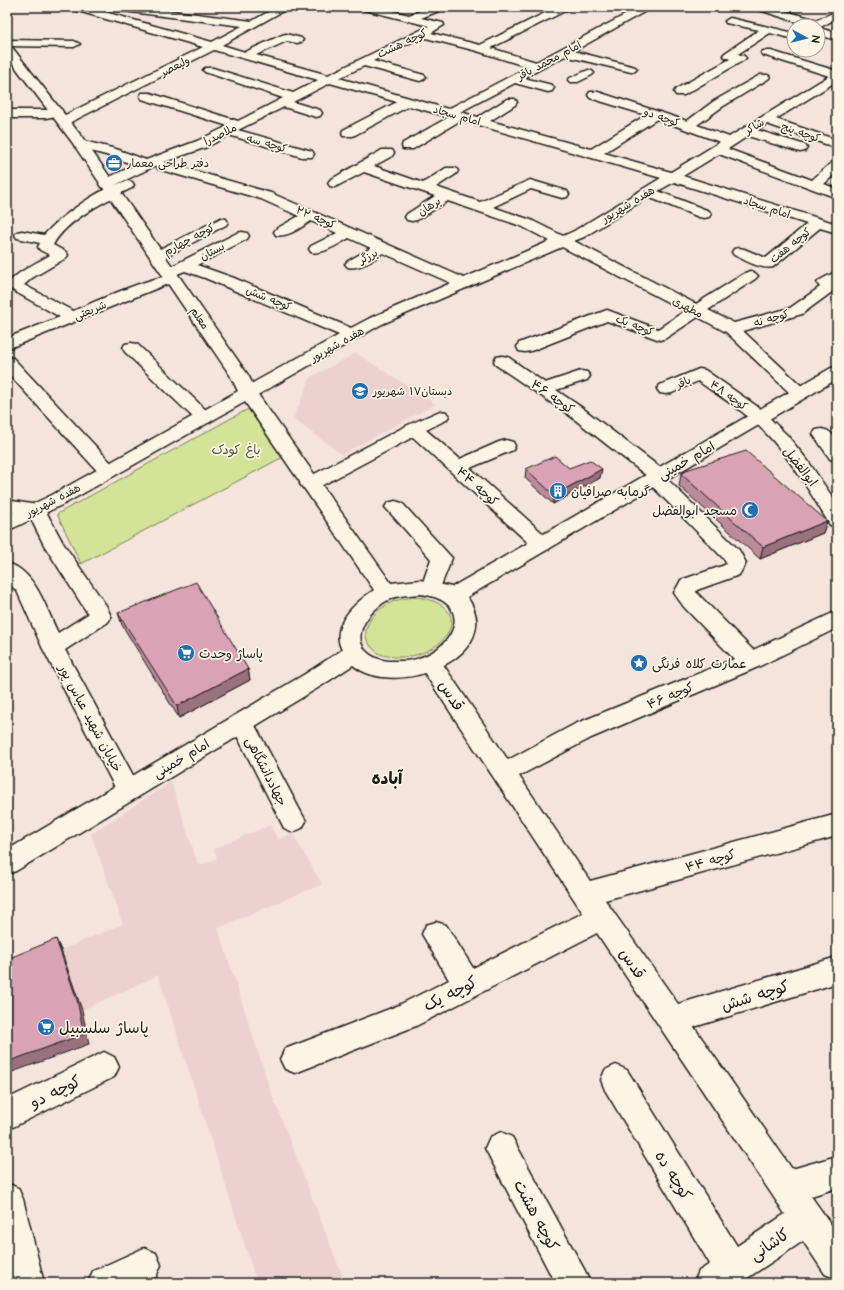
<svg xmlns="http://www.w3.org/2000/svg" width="844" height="1290" viewBox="0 0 844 1290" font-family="'Architects Daughter','Playpen Sans Arabic',sans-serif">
<rect width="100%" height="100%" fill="#f5e4db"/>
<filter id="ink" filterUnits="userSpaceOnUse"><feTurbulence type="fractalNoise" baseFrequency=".025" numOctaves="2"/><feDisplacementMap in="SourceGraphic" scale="8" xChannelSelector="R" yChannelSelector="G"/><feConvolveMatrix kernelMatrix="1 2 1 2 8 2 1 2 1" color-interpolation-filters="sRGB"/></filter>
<g filter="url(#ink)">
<g fill="#edd0d0">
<path d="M356,353L436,404L342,454L293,419L311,377Z"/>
<path d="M171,782L198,865L217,859L214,849L270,825L278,840L292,833L322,884L218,928L271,1092L345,1283H257L158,975L82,1010L61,950L123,924L91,834Z"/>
</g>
<g fill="#d3e397" stroke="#78805a">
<path d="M248,409L283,457L81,564L57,514Z"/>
<path d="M417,597C485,607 440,666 387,656C380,655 374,651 370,645C358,629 374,612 388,604C397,599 407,598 417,597Z"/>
</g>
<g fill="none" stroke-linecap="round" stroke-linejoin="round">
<defs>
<g id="minor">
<path d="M70,7H87L212,42L242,26L115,10L110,7H141L252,21L277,7H290L222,45L245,52L282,35L286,34L301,38L303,40L301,42L297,43L287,41L256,55L328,75L429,26L361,9L360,7H378L409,15L430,7H445L444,9L421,18L443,23L444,25L431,33L480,45L557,7H570L569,9L491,48L536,62L640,7H653L574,51L635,67L637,69L635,71L631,72L565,56L524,78L552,85L554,88L552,91L548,92L515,83L460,112L478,117L507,99H515L517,102L515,105L490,121L591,149L646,115L590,98L588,95L590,92H598L687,121L714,101L760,75H768L770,77L768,79L722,107L697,125L729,137L829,76L763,55L761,53L763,51H771L837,71V81L776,119L837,140V148L767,124L757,130L805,145L807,148L805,151L800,152L748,136L728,149L812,180L832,162L837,161V172L824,184L837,189V198L719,154L683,176L837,224V233L820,228L773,267C761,270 745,260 734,255L732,252L734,249L739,248L744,249L766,258L807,224L674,182L658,191L709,211L711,214L709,217L704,218L699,217L648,197L584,237L574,241L696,304L745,273L750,271L755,273L758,276L755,279L708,310L734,323L790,308L820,287L817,283L820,280L837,271L836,289L802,314L743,331L809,393L806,397L800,398L794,397L726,332L698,317L666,338L660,340L607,321L531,351L525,352L519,351L517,347L519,343L607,310L658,329L685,311L562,247L382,324L254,397L248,398L242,397L239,393L242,389L339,335L205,278L185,271L177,274L172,272L169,269L172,266L237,233L242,232L247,233L249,236L247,239L197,265L234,278L351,328L370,318L451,283L383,253C373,259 360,270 348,267L345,264L348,261L371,248L349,238C338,244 323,255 311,252L309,249L311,246L337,233L311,221C301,227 288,238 276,235L274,232L276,229L299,216L261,199L158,169L157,165L111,187L106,188L101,187L99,184L101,181L135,165L106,155L75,147L74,144L75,141L80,140L116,149L146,160L197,141L228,126L142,99L140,96L142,93H150L238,121L283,98L205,72L203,70L205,68H213L293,93L318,80L214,50L67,124H59L57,121L59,118L203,47L71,9ZM422,37L477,51L528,67L448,109L339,78L364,66L420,81L424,79L426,77L424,75L373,61ZM330,83L397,102L343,130L342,133L343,136H353L409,106L449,117L403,143L402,146L403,149H413L461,120L661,178L574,231L563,236L531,220L493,207L531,189L562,198L567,197L569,194L567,191L530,180L480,202L436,187L456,174L458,171L456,168H446L423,183L374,166L392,156L394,153L392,150H382L330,180L328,183L330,186L335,187L364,172L435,196L407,214L405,217L407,220L412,221L417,220L448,201L521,226L550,241L464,278L271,193L164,162L207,147L229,135L302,157H312L314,154L312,151L238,130L284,107L316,117L320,116L322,113L320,110L293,102ZM657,119L720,142L671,172L604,153Z"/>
<path d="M755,7H771L817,20L837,11V18L819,28L837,33V40L818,35V26H810L756,9Z"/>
<path d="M730,18L794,33V39L770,33L738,54L744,56L746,58L744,60L684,95H676L674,92L676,89L730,59L725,57L723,55L725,53L759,30L726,23L725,21Z"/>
<path d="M7,40L74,41L80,44L74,47L7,46Z"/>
<path d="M588,70L592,71L594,73L592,75L578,82H570L568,80L570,78Z"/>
<path d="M57,108L61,109L63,112L61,115L46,118H7V110H46Z"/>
<path d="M127,181L132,182L134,185L132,188C107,200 66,220 53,245L66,252L68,255L66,258L32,278L24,285L73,311C93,303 161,271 178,276L181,279L178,282L165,285L7,349V338L60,317L7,287C9,276 40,261 50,255L40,250L38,247L40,243L17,238L15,235L17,232L22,231L44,235C62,215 101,187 127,181Z"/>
<path d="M221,218L226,219L228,222L226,225L162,259L157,260L152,259L150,256L152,253Z"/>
<path d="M131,343L137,344L210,414L213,418L210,422L204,423L198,422L125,352L123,348L125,344Z"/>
<path d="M502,356L508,357L545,383L581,371L587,372L590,376L587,380L556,390L581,407L666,472L668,476L667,479L739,550L746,563L739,575L697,590L696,592L753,650L837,611V628L758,667L591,738L519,776L590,881L837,814V836L605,900L678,1004L837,957V983L694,1027L792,1169L837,1156V1188L811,1196L837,1233V1279L825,1274L803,1241L740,1283H694L699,1271L710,1264L605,1090L601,1080L605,1070L616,1065L627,1070L737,1246L785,1214L597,933L416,1026L295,1073L285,1069L280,1059L285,1049L397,1006L449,980L422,934L426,925L436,922L446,925L473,968L583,913L422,669L419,663L422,657L430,655L438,657L508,760L575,724L734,659L684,607L674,593L681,580L725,565L726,563L724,559L648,482L646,478L647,476L569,415L496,365L494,361L496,357Z"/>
<path d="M7,357L13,358L115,467L117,471L115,475L108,477L101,475L7,372Z"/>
<path d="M699,369L705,370L758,407L787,435L808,461L837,504V526L830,525C810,492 791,459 764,431C744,411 721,397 698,381L672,393L666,394L660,393L657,389L660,385Z"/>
<path d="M440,411L446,412L449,416L446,420L426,430L460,459L499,442L506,440L513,442L515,446L513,450L470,468L549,539L552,544L549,549L542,551L535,549L413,437L317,488L310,490L303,488L300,484L303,480L408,425Z"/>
<path d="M822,429C838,432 837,447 837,461L830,459L813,434L816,430Z"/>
<path d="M7,500L43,506L63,543L107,607L111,617L108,622L65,650L141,790L138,797L129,800L120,797L42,647L17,591L7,582V563C36,571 46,609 58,633L88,614L44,545L29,515L7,512Z"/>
<path d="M395,501L402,503L452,558L438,593L431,595L424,593L421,588L431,559L385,507L388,503Z"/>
<path d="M242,713L250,716L302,814L306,821L302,828L293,832L284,828L230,722L234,716Z"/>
<path d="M104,1052L114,1057L119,1067L114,1077L7,1130V1099Z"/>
<path d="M501,1132L512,1137L585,1271L590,1283H555L485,1148L490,1137Z"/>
<path d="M7,1183L18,1188L23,1199L44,1283H10L7,1269Z"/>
<path d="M144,1248L156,1253L161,1265L156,1277L142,1283H88L93,1271Z"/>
</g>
<path id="major" d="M7,45L11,46L82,137L248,375L257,393L391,583L420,580L452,587L831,368L837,367V379L467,597C509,655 396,701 353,665L321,686L16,871L7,874V850L305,674L342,650C329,625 356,602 374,590L245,402L66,503L7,531V516L52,495L238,391L230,375L72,142L7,56ZM420,594C473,600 459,645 419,658C410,662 399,661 389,661C378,660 366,655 362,645C354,626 379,601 396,597C403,595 412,595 420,594Z"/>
</defs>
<use href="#minor" stroke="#1c1c1c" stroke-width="3"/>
<use href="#major" stroke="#1c1c1c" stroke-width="3"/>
<use href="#minor" fill="#fcf5e5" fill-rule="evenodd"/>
<use href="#major" fill="#fcf5e5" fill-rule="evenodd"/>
</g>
<g fill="#bb8b9c" stroke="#1c1c1c">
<path d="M526,469L600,478L553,504L525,478Z"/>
<path d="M683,471L827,521L823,533L760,559L679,486L681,474H682Z"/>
<path d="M118,613L248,669L250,680L179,718L122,625Z"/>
</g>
<g fill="#99717f" stroke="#1c1c1c">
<path d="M602,469L600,478L553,504L554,495Z"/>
<path d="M827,521L823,533L760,559L763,547Z"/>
<path d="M248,669L250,680L179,718L177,706Z"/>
<path d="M56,939L61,950L82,1010L89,1044L7,1074V1062Z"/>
</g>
<g fill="#daa2b5" stroke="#1c1c1c">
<path d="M746,451L827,521L763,547L681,474L685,472L683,471Z"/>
<path d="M555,456L569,468L590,460L602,469L554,495L526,469Z"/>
<path d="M196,582L248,669L177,706L118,613Z"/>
<path d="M56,939L77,1000L84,1034L7,1062V959Z"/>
</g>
</g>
<defs>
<symbol id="office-disc" viewBox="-11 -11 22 22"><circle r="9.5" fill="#1f6fb2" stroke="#fcf5e5"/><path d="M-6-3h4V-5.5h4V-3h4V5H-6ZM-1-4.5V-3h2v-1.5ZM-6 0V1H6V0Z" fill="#fff"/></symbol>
<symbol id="school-disc" viewBox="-11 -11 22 22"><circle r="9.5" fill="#1f6fb2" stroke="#fcf5e5"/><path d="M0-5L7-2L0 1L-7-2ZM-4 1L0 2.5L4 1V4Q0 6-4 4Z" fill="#fff"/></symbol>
<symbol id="building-disc" viewBox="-11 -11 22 22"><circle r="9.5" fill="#1f6fb2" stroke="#fcf5e5"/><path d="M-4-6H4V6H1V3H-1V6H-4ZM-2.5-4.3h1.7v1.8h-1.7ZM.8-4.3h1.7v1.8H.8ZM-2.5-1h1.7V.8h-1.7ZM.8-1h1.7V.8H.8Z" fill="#fff"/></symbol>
<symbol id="mosque-disc" viewBox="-11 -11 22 22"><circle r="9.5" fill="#1f6fb2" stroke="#fcf5e5"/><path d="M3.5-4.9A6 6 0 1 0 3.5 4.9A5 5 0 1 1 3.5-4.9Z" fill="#fff"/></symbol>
<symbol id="supermarket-disc" viewBox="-11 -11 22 22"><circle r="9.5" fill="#1f6fb2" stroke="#fcf5e5"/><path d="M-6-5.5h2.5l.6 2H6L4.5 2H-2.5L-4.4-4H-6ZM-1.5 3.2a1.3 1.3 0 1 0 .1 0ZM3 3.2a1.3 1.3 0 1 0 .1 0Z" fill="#fff"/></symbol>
<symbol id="sight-disc" viewBox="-11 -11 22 22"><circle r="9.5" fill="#1f6fb2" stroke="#fcf5e5"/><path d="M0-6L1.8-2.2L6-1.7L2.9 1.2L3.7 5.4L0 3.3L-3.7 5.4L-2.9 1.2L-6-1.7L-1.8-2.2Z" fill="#fff"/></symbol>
</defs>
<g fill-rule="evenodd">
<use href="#office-disc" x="104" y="153" width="20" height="20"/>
<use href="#school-disc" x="350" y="381" width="20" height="20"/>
<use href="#building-disc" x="548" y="481" width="20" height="20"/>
<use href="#mosque-disc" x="740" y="500" width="20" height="20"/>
<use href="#supermarket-disc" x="176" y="643" width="20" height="20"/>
<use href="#sight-disc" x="629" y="653" width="20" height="20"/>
<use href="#supermarket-disc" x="36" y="1017" width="20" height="20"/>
</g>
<g text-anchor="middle" stroke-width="3.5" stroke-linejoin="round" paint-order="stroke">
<g font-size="11" fill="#1c1c1c" stroke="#fcf5e5">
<text transform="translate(402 43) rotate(-25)" y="4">کوچه هشت</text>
<text transform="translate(549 60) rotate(-28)" y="4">امام محمد باقر</text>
<text transform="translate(175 66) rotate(-27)" y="4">ولیعصر</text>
<text transform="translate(457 115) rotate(16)" y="4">امام سجاد</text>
<text transform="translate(662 117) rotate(19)" y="4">کوچه دو</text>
<text transform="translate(754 126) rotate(-31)" y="4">شاکر</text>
<text transform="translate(801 132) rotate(19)" y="4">کوچه پنج</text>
<text transform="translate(220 134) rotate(-26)" y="4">ملاصدرا</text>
<text transform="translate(267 143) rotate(16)" y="4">کوچه سه</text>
<text transform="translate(628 204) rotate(-31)" y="4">هفده شهریور</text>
<text transform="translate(429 206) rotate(-33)" y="4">برهان</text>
<text transform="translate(767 207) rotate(18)" y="4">امام سجاد</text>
<text transform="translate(316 217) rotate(23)" y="4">کوچه ۲۲</text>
<text transform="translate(189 239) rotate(-28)" y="4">کوچه چهارم</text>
<text transform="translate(790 245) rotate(-39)" y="4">کوچه هفت</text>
<text transform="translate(212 251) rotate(-27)" y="4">بستان</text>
<text transform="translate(368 256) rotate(-28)" y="4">برزگر</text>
<text transform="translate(269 298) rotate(22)" y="4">کوچه شش</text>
<text transform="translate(688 307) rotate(28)" y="4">مطهری</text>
<text transform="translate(90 310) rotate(-22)" y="4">شریعتی</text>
<text transform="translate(200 318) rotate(56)" y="4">معلم</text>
<text transform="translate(771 318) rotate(-16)" y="4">کوچه نه</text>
<text transform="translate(635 325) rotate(21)" y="4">کوچه یک</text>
<text transform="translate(337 344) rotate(-29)" y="4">هفده شهریور</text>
<text transform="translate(683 382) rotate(-25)" y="4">باقر</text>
<text transform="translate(729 395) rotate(36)" y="4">کوچه ۴۸</text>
<text transform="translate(53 500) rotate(-27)" y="4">هفده شهریور</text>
</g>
<g font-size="11" fill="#1c1c1c" stroke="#fcf5e5" text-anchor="start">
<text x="127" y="167">دفتر طراحی معمار</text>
<text x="373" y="395">دبستان۱۷ شهریور</text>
</g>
<g font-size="13" fill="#1c1c1c" stroke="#fcf5e5">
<text transform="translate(553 396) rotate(35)" y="5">کوچه ۴۶</text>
<text transform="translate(686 460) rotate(-30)" y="5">امام خمینی</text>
<text transform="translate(801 466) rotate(52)" y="5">ابوالفضل</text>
<text transform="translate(478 486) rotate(42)" y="5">کوچه ۴۴</text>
<text transform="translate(670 695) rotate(-23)" y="5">کوچه ۴۶</text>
<text transform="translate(91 718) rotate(62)" y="5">خیابان شهید عباس پور</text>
<text transform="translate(181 758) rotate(-31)" y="5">امام خمینی</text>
<text transform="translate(267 771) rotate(63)" y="5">جهاددانشگاهی</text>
<text transform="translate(710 860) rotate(-16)" y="5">کوچه ۴۴</text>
</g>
<g font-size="13" fill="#535841" stroke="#fcf5e5">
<text x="236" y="454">باغ کودک</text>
</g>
<g font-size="13" fill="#1c1c1c" stroke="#fcf5e5" text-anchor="start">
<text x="571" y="496">گرمابه صرافیان</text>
<text x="737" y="515" text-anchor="end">مسجد ابوالفضل</text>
<text x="199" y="658">پاساژ وحدت</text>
<text x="652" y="668">عمارت کلاه فرنگی</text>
</g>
<g font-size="16" fill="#1c1c1c" stroke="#fcf5e5">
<text transform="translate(452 695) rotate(57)" y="6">قدس</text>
<text transform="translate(633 963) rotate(56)" y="6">قدس</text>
<text transform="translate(450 993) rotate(-27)" y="6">کوچه یک</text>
<text transform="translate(755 995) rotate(-17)" y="6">کوچه شش</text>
<text transform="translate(55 1091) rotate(-26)" y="6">کوچه دو</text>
<text transform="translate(674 1175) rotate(58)" y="6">کوچه ده</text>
<text transform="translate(537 1215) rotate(62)" y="6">کوچه هشت</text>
<text transform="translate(769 1244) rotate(-34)" y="6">کاشانی</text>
</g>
<g font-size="16" fill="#1c1c1c" stroke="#fcf5e5" text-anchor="start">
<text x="59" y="1033">پاساژ سلسبیل</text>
</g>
<g font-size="17" font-weight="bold" fill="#1c1c1c" stroke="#fcf5e5">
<text x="387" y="784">آباده</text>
</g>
</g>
<rect width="844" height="1290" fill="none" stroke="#fcf5e5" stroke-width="24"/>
<rect x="12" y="12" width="820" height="1266" fill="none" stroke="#1c1c1c" stroke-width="1.5" filter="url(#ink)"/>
<g transform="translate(806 38) rotate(97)"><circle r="19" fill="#fcf5e5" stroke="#a29e95"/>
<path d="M0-3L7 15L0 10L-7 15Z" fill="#1f6fb2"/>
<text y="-6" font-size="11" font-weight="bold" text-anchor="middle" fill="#1c1c1c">N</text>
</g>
</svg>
